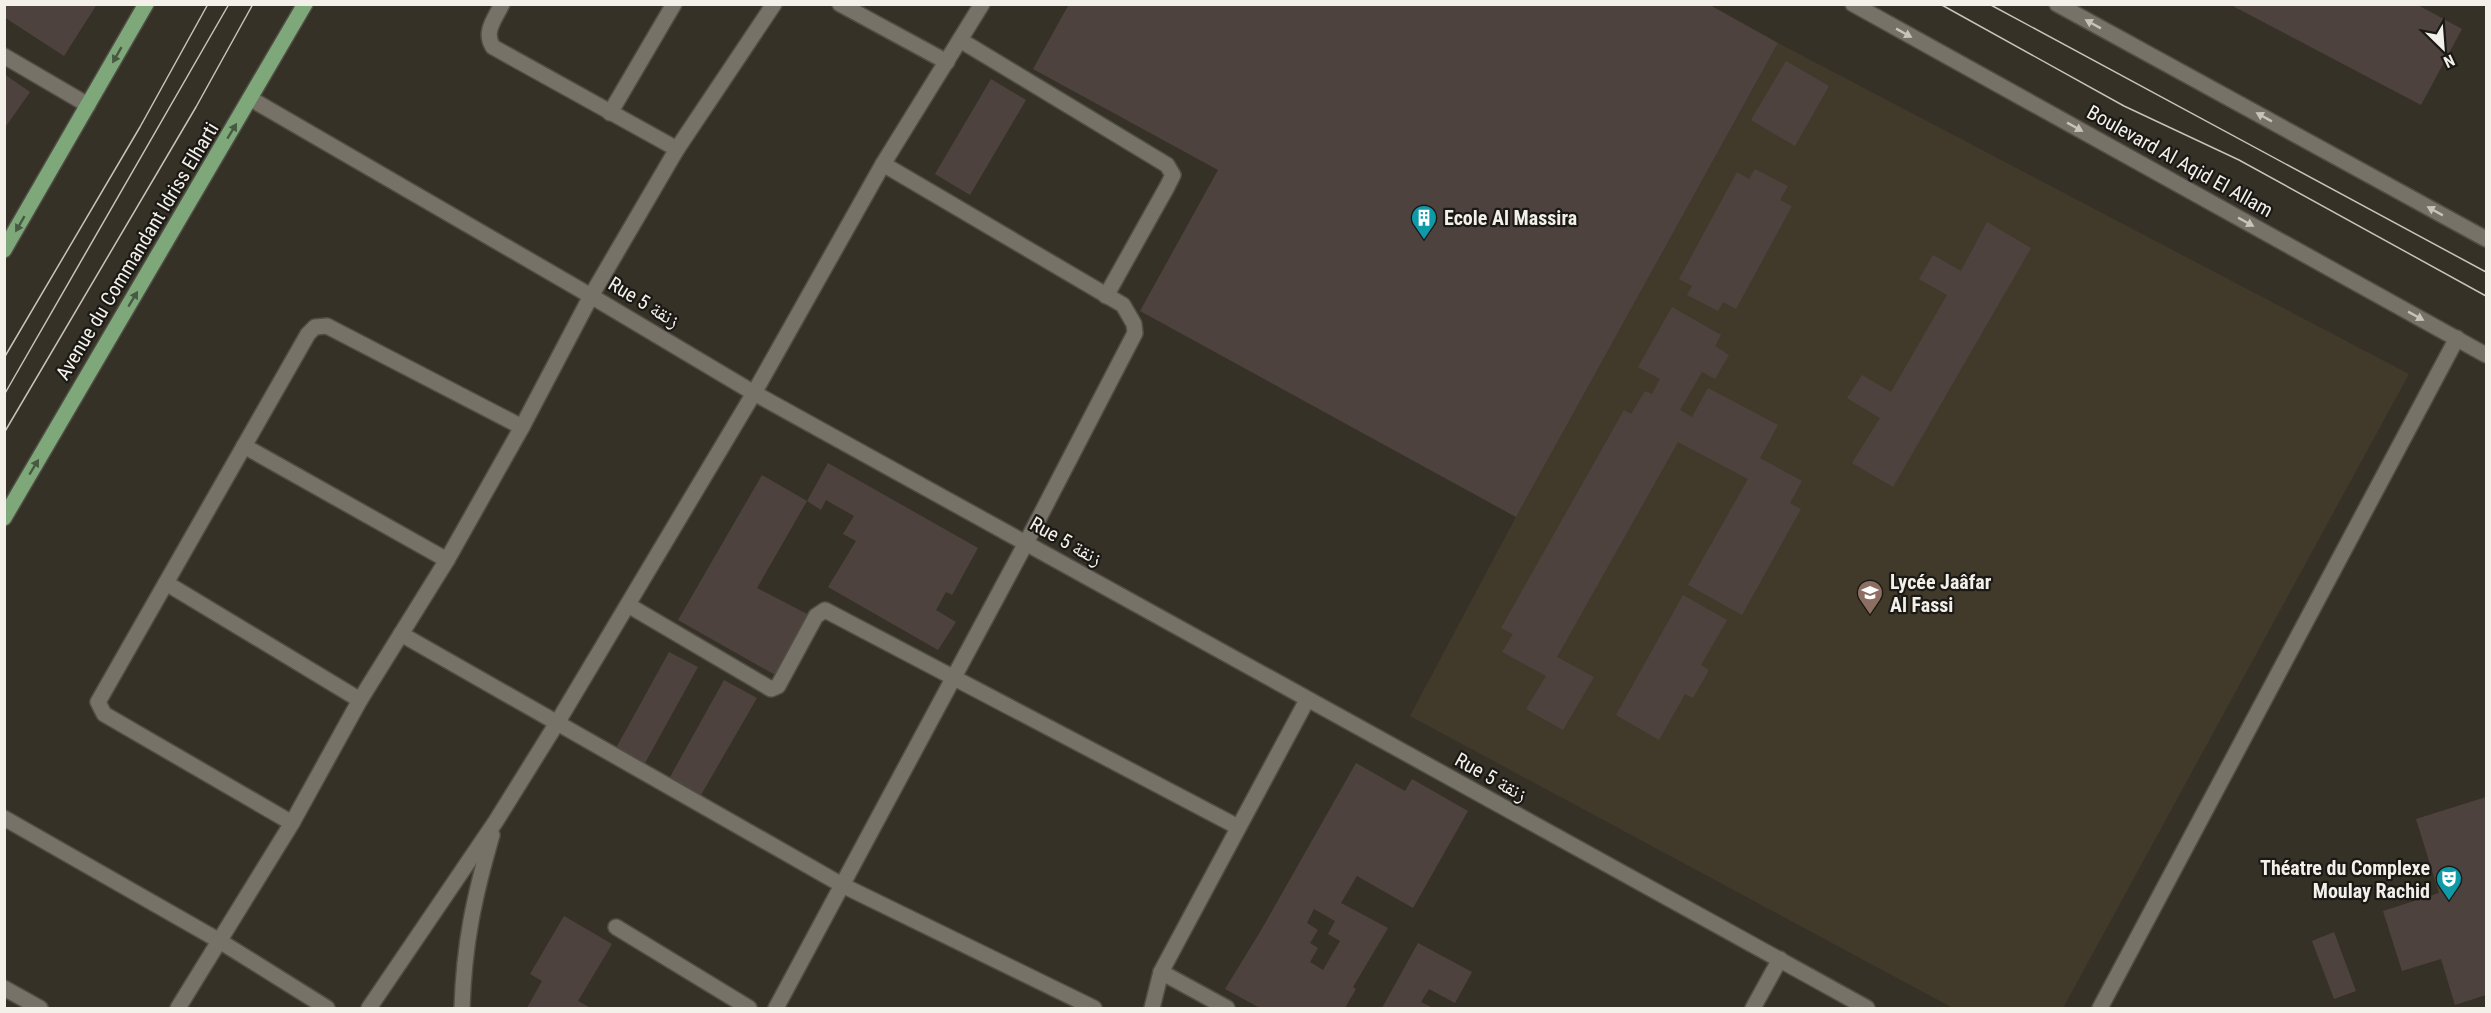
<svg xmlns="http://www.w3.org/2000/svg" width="2491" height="1013" viewBox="0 0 2491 1013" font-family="'Roboto Condensed','Noto Naskh Arabic',sans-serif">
<rect width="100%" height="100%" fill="#363127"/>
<path fill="#413a2a" d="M1778,43L2409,374L2063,1008H1953L1410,716L1516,517Z"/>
<g fill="#4e423f" fill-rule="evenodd">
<path d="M4,4H97L64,56L4,17Z"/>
<path d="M1069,4H1708L1778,43L1516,517L1140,311L1218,170L1033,69Z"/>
<path d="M2229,4H2416L2462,29L2421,105Z"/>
<path d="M1786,61L1829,86L1795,146L1751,120Z"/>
<path d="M4,74L30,92L4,129Z"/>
<path d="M991,79L1026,100L970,195L935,174Z"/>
<path d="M1755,169L1788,186L1780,200L1792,206L1736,309L1723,302L1718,311L1687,295L1692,286L1679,279L1737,172L1749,179Z"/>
<path d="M1987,222L2031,248L1893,487L1852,463L1880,418L1847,398L1862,375L1891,392L1947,295L1919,279L1933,255L1961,271Z"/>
<path d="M1672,307L1721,335L1715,346L1729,355L1715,379L1702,372L1680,410L1692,417L1708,388L1778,425L1760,458L1802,481L1790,503L1801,509L1742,615L1688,585L1748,479L1678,442L1557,657L1594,677L1563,730L1526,709L1546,676L1502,652L1513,634L1501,628L1624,410L1631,414L1645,391L1652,394L1660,379L1638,367Z"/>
<path d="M828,463L978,548L952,595L946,592L936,610L956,622L938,650L828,587L856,541L843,534L854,516L826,500L821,510L807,501Z"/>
<path d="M762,475L807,501L757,588L809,615L777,676L678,620Z"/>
<path d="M1683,595L1727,620L1701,665L1709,670L1693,698L1685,694L1659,740L1616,715Z"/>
<path d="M669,652L698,667L645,763L616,748Z"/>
<path d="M724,680L757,698L701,795L670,777Z"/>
<path d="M1356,763L1405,791L1412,779L1468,811L1413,908L1357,876L1341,903L1388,928L1353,987L1356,989L1345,1008H1260L1225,989L1260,932ZM1314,909L1335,921L1328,934L1340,941L1323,970L1310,962L1318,948L1310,943L1318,930L1307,923Z"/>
<path d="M2486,797V995L2455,1005L2441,959L2402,971L2383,911L2439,893L2416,819Z"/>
<path d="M564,916L612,944L578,1001L591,1008H527L542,981L530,974Z"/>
<path d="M2334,932L2356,991L2334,999L2312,941Z"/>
<path d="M1418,943L1472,972L1455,1003L1429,989L1421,1002L1433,1008H1382Z"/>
</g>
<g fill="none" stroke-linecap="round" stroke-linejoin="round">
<defs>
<g id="street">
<path d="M502,4C495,19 483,32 493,47L677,149"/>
<path d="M840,4L947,62"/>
<path d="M960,40L1167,165L1173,175L1167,187L1106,296"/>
<path d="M4,56L88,105"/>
<path d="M251,99L591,296L754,393L1867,1008"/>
<path d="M610,113L674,4"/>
<path d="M244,446L447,560"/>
<path d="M166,583L360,700"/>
<path d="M628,605L771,689L778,686L816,616L825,610L1238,827"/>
<path d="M401,634L842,885L1094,1008"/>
<path d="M4,818L218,940L327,1008"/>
<path d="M292,823L104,714L98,702L308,334L315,327L327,326L522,427"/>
<path d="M616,927L749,1008"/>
<path d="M1161,972L1227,1008"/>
<path d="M4,988L40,1008"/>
<path d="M178,1008L292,823L360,700L447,560L522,427L591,296L677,149L774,4"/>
<path d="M369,1008L496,821L557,723L754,393L883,164L982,4"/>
<path d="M462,1008C464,944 474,897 492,835"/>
<path d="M776,1008L1026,543L1135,333L1134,324L1123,305L883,164"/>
<path d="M1152,1008L1161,972L1307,700"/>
<path d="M1753,1008L1780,959"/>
<path d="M2100,1008L2457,338"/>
</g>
<g id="secondary">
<path d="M1853,4L2486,355"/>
<path d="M2057,4L2486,239"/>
</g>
<g id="primary">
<path d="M4,250L146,4"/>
<path d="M4,518L305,4"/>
</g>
</defs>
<use href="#street" stroke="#504d44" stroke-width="18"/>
<use href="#secondary" stroke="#504d44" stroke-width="18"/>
<use href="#primary" stroke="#504d44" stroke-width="18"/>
<use href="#street" stroke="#777267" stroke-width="15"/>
<use href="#secondary" stroke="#777267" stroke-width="15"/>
<use href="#primary" stroke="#7ea87a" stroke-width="15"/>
<g stroke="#c7c3bb" stroke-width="1.5">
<path d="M1940,4L2124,106L2239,160L2486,296"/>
<path d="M1989,4L2486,272"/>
<path d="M4,358L140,127L208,4"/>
<path d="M4,395L229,4"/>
<path d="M4,433L196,107L253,4"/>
</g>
</g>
<defs><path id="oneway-solid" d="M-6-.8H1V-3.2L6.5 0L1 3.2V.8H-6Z" transform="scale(1.5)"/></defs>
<g fill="#c8c4bc">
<use href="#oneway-solid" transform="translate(2093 24) rotate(-151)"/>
<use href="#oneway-solid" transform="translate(1904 33) rotate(29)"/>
<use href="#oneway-solid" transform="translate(2264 117) rotate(-151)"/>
<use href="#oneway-solid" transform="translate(2075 127) rotate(29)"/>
<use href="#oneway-solid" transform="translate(2435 211) rotate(-151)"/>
<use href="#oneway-solid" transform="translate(2246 222) rotate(29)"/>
<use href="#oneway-solid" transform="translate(2416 316) rotate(29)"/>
</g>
<g fill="#485942">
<use href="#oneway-solid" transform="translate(117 55) rotate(120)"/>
<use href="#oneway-solid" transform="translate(232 131) rotate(-59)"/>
<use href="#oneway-solid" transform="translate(20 224) rotate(120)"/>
<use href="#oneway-solid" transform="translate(133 299) rotate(-59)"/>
<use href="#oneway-solid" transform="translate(34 467) rotate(-59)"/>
</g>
<defs>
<symbol id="building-pin" viewBox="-11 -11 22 30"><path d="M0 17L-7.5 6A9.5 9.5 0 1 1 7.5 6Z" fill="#0f9aa8" stroke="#1b1915"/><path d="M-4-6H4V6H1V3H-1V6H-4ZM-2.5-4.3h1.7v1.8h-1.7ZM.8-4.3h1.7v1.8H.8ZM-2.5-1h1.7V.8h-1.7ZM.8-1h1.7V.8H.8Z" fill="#fff"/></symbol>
<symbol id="school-pin" viewBox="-11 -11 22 30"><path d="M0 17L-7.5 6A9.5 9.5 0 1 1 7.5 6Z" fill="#8d6e63" stroke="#1b1915"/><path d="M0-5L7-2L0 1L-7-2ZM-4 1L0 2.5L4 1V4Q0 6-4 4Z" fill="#fff"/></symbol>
<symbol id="theatre-pin" viewBox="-11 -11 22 30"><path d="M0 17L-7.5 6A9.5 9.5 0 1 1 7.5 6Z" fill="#0f9aa8" stroke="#1b1915"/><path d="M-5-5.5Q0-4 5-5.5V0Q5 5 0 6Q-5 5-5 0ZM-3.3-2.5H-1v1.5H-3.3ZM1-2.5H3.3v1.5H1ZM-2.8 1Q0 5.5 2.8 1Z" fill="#fff"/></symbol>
</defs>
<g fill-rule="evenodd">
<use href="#building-pin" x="1409" y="203" width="30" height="40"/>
<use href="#school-pin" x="1855" y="578" width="30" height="40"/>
<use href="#theatre-pin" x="2434" y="864" width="30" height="40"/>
</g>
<g text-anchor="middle" stroke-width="4.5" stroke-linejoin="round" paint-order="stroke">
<g font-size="20" fill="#f3f0e9" stroke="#1b1915">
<text transform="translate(2180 161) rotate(29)" y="7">Boulevard Al Aqid El Allam</text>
<text transform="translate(137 251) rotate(-59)" y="7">Avenue du Commandant Idriss Elharti</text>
<text transform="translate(644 302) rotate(31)" y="7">Rue 5 زنقة</text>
<text transform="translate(1066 541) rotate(29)" y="7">Rue 5 زنقة</text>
<text transform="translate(1491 777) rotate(29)" y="7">Rue 5 زنقة</text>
</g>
<g font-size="20" font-weight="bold" fill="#f3f0e9" stroke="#1b1915" text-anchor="start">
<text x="1444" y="225">Ecole Al Massira</text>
<text x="1890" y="589">Lycée Jaâfar<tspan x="1890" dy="23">Al Fassi</tspan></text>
<text x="2430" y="875" text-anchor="end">Théatre du Complexe<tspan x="2430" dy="23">Moulay Rachid</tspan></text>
</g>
</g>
<rect width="2491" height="1013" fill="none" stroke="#f3f0e9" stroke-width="12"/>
<g transform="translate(2443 48) rotate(155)" stroke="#1b1915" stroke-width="4.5" paint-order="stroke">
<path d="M0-4.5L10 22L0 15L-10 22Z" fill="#f3f0e9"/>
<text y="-9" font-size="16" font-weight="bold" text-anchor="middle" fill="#f3f0e9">N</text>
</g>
</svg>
